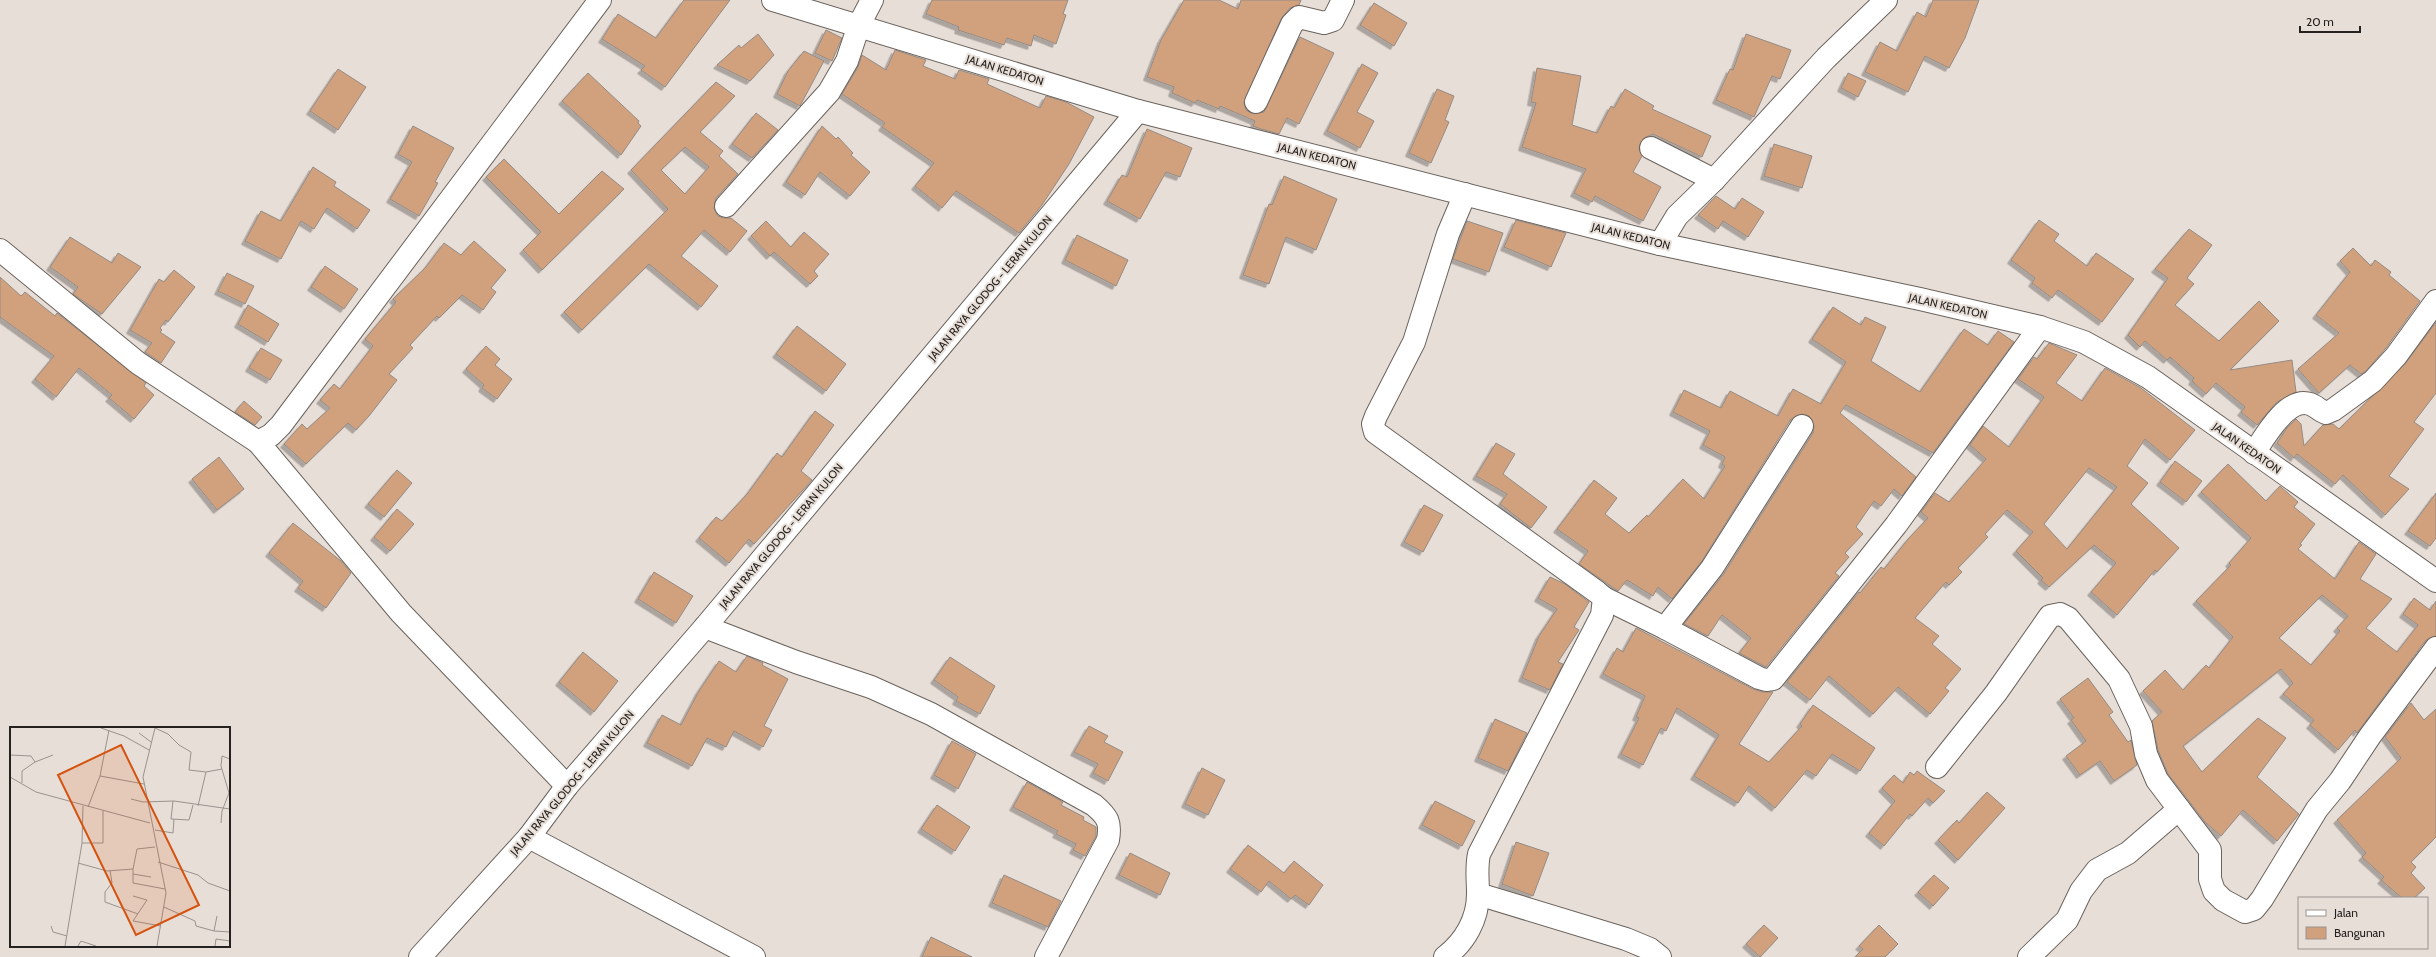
<svg xmlns="http://www.w3.org/2000/svg" width="2436" height="957" viewBox="0 0 2436 957" font-family="Cabin,sans-serif">
<defs>
<filter id="shadow"><feDropShadow dx="-3.5" dy="3.5" stdDeviation="0" flood-color="#0004"/></filter>
</defs>
<rect width="100%" height="100%" fill="#e8ded8"/>
<g fill="#d1a17d" stroke="#948b85" fill-rule="evenodd" filter="url(#shadow)">
<path d="M684,0H730L665,87L641,70L645,66L602,39L618,14L656,38Z"/>
<path d="M932,0H1068L1063,14L1066,15L1056,44L1034,35L1031,46L1007,38L1004,45L958,30L959,27L926,14Z"/>
<path d="M1184,0H1219L1238,9L1241,0H1301L1299,5L1290,8L1281,19L1244,103L1246,110L1251,113L1264,112L1300,37L1334,53L1299,124L1287,118L1279,134L1261,129L1253,126L1255,121L1220,106L1219,109L1197,100L1195,103L1172,93L1174,87L1147,77L1161,40Z"/>
<path d="M1933,0H1979L1965,38L1949,68L1925,56L1908,92L1865,72L1880,42L1897,51L1917,12L1926,17Z"/>
<path d="M1374,3L1407,23L1394,46L1360,25Z"/>
<path d="M826,30L842,38L832,61L815,53Z"/>
<path d="M758,34L774,55L750,81L717,65L739,45L741,48Z"/>
<path d="M1746,34L1791,50L1780,79L1772,76L1754,117L1716,100L1730,69L1733,70Z"/>
<path d="M895,50L926,60L923,66L955,79L959,70L989,79L987,84L1040,108L1046,96L1066,102L1094,117L1069,164L1042,205L1019,233L956,191L942,208L915,186L934,163L882,127L885,123L842,94L858,67L862,55L886,70Z"/>
<path d="M804,51L824,61L800,106L777,94L788,71Z"/>
<path d="M1362,64L1378,73L1357,112L1374,121L1360,148L1327,131Z"/>
<path d="M1537,68L1581,76L1572,125L1597,133L1611,106L1614,108L1625,89L1654,106L1652,109L1711,136L1702,157L1653,134L1644,138L1639,148L1642,156L1633,172L1661,187L1643,221L1595,196L1592,202L1574,193L1586,169L1522,147L1536,103L1531,102Z"/>
<path d="M338,69L366,87L338,130L310,111Z"/>
<path d="M588,73L639,121L638,123L641,126L621,155L562,101Z"/>
<path d="M1848,73L1866,81L1858,97L1841,88Z"/>
<path d="M716,82L735,96L700,132L723,151L719,156L738,174L716,198L714,209L718,216L724,218H731L747,231L730,252L704,230L681,256L718,286L701,307L649,264L582,330L564,312L668,209L631,170ZM685,147L709,167L685,194L661,170Z"/>
<path d="M1437,89L1454,96L1445,120L1449,122L1431,163L1409,153Z"/>
<path d="M756,113L778,130L752,158L732,144Z"/>
<path d="M413,126L454,148L435,182L438,183L419,216L390,199L412,162L398,154Z"/>
<path d="M822,126L836,139L838,137L853,153L851,155L870,172L850,196L820,172L805,195L786,182Z"/>
<path d="M1147,129L1192,148L1180,177L1166,172L1140,219L1107,201L1122,175L1127,177Z"/>
<path d="M1774,144L1812,156L1802,188L1764,176Z"/>
<path d="M504,159L559,214L602,171L624,189L542,270L523,250L541,232L486,177Z"/>
<path d="M313,167L336,182L334,186L370,210L357,229L327,208L314,229L301,221L281,259L245,241L261,211L281,221Z"/>
<path d="M1284,176L1337,199L1316,250L1286,237L1269,284L1243,275L1269,204L1272,205Z"/>
<path d="M1716,196L1735,209L1742,198L1764,212L1748,237L1723,221L1718,229L1698,215Z"/>
<path d="M1516,220L1566,233L1551,267L1504,247Z"/>
<path d="M2039,220L2059,234L2054,241L2087,266L2096,253L2134,279L2102,322L2058,290L2052,298L2032,283L2035,278L2011,260Z"/>
<path d="M766,221L791,247L804,232L829,254L814,271L818,276L810,284L774,252L770,256L751,236Z"/>
<path d="M1467,221L1503,233L1489,272L1453,259Z"/>
<path d="M2189,229L2212,245L2187,278L2194,284L2175,305L2219,341L2259,301L2279,321L2230,370L2292,360L2296,392L2277,402L2257,425L2241,412L2245,407L2216,383L2206,394L2192,381L2194,378L2170,357L2167,360L2145,341L2140,347L2128,335L2168,278L2155,269Z"/>
<path d="M1077,235L1128,260L1116,286L1065,260Z"/>
<path d="M70,237L112,263L118,253L141,267L102,314L73,294L78,287L50,267Z"/>
<path d="M474,241L506,270L491,288L496,292L483,310L462,295L439,318L437,316L410,345L413,348L389,374L397,380L369,416L356,430L348,423L306,464L284,444L302,424L307,429L330,408L320,400L334,384L340,389L373,346L365,339L396,302L393,299L426,267L444,243L461,255Z"/>
<path d="M2353,248L2371,266L2375,260L2391,272L2389,275L2420,301L2386,348L2365,372L2361,374L2350,365L2319,393L2298,369L2339,333L2316,315L2350,272L2340,261Z"/>
<path d="M325,266L358,289L344,309L311,287Z"/>
<path d="M174,270L195,287L168,322L166,320L160,328L162,330L160,332L175,342L161,363L145,352L152,343L130,330L159,279L164,282Z"/>
<path d="M227,273L254,286L245,304L218,291Z"/>
<path d="M0,277L21,296L25,292L55,316L57,313L146,383L144,386L154,395L134,419L109,398L112,395L79,368L56,397L35,379L54,356L0,317Z"/>
<path d="M248,305L279,324L268,342L238,324Z"/>
<path d="M1833,307L1861,325L1865,317L1886,327L1871,361L1920,392L1964,329L1988,345L1998,331L2014,342L1933,453L1846,405L1840,413L1916,477L1902,496L1894,489L1881,506L1874,501L1856,527L1863,534L1845,553L1849,557L1835,573L1839,576L1766,667L1739,653L1751,638L1722,615L1708,636L1684,624L1723,575L1813,433L1814,426L1809,416L1802,414L1791,419L1702,561L1672,599L1658,587L1653,596L1627,580L1618,591L1579,564L1588,551L1557,529L1594,480L1617,498L1605,514L1629,533L1647,515L1648,517L1683,479L1704,499L1725,466L1722,464L1725,457L1703,445L1710,431L1673,412L1684,390L1721,408L1730,391L1778,416L1793,389L1821,404L1846,362L1812,339Z"/>
<path d="M2436,322V393L2414,422L2424,429L2389,476L2409,489L2385,515L2343,475L2335,484L2297,454L2294,458L2277,443L2287,428L2296,419L2301,424L2304,446L2323,425L2333,424L2339,429L2405,364Z"/>
<path d="M797,326L846,364L826,391L776,354Z"/>
<path d="M2049,343L2077,355L2056,383L2082,401L2105,368L2141,388L2195,430L2170,460L2145,439L2127,466L2148,483L2131,504L2179,548L2157,572L2155,570L2117,615L2091,592L2116,563L2094,545L2049,587L2041,580L2043,578L2016,551L2033,532L2007,510L1985,534L1988,537L1958,568L1962,572L1949,585L1946,582L1915,618L1939,636L1932,644L1961,669L1945,688L1949,691L1930,714L1898,687L1873,714L1829,676L1810,700L1787,682L1859,592L1860,593L1881,567L1884,569L1909,538L1928,518L1921,512L1935,493L1949,502L1986,459L1970,445L1983,426L2009,447L2044,397L2018,379L2034,357L2037,359ZM2089,468L2117,487L2067,549L2044,524Z"/>
<path d="M486,346L500,359L495,365L512,379L497,399L482,388L484,385L466,369Z"/>
<path d="M261,348L282,360L270,380L249,368Z"/>
<path d="M244,401L262,417L255,425L235,412Z"/>
<path d="M815,411L834,425L801,471L812,480L754,544L749,539L729,563L699,538L716,517L722,521L748,493L777,453L782,457Z"/>
<path d="M1496,443L1515,454L1503,474L1547,507L1531,528L1500,504L1507,494L1476,476Z"/>
<path d="M219,457L244,489L217,510L192,479Z"/>
<path d="M2175,461L2202,481L2186,502L2160,482Z"/>
<path d="M2228,464L2266,501L2280,486L2298,502L2294,507L2315,524L2300,544L2302,545L2298,549L2335,579L2359,542L2376,554L2360,579L2392,599L2366,628L2397,652L2418,625L2403,614L2414,598L2430,610L2436,601V636L2426,640L2357,733L2355,730L2338,750L2310,725L2314,720L2283,694L2293,683L2281,669L2183,746L2202,772L2258,718L2286,738L2257,777L2299,814L2277,841L2243,810L2221,836L2205,822L2168,774L2158,750L2152,721L2162,712L2143,691L2165,670L2183,690L2206,665L2209,668L2233,637L2196,601L2231,565L2229,563L2251,538L2201,492ZM2322,595L2348,616L2337,628L2340,631L2311,665L2279,638Z"/>
<path d="M397,470L412,483L384,517L368,504Z"/>
<path d="M2436,493V538L2430,546L2408,531Z"/>
<path d="M1424,505L1443,515L1423,552L1404,542Z"/>
<path d="M397,509L414,524L390,551L374,537Z"/>
<path d="M293,523L341,561L351,573L326,608L298,588L303,581L269,553Z"/>
<path d="M654,572L693,596L676,623L638,599Z"/>
<path d="M1550,577L1565,584L1589,602L1574,627L1579,630L1558,662L1563,664L1550,690L1522,678L1539,636L1557,609L1538,598Z"/>
<path d="M1636,628L1753,689L1763,692H1773L1739,744L1769,762L1802,726L1800,724L1813,705L1875,748L1860,771L1832,754L1816,776L1807,770L1775,808L1749,786L1738,803L1694,776L1719,735L1677,708L1666,731L1661,728L1643,765L1621,754L1639,718L1636,717L1645,696L1603,674L1617,648L1623,652Z"/>
<path d="M583,652L618,681L594,712L559,682Z"/>
<path d="M747,656L763,663L762,665L788,679L764,726L772,730L763,747L734,731L726,747L707,738L692,766L647,743L662,715L681,725L699,691L719,661L736,672Z"/>
<path d="M950,657L995,686L980,714L956,701L958,697L934,680Z"/>
<path d="M2088,678L2113,712L2109,715L2128,742L2131,740L2137,765L2114,781L2100,761L2080,775L2066,756L2086,741L2071,720L2074,718L2060,699Z"/>
<path d="M2411,703L2424,720L2436,709V837L2411,862L2416,867L2411,873L2425,888L2414,898H2402L2381,880L2384,877L2362,857L2366,853L2337,820L2401,758L2385,737Z"/>
<path d="M1495,719L1527,733L1508,771L1478,758Z"/>
<path d="M1089,726L1108,736L1104,742L1123,752L1108,781L1093,773L1098,764L1074,752Z"/>
<path d="M952,741L976,754L958,789L934,775Z"/>
<path d="M1202,768L1225,780L1208,815L1185,804Z"/>
<path d="M1917,771L1945,791L1933,803L1928,798L1912,816L1910,814L1884,846L1869,833L1895,801L1882,788L1894,775L1903,783L1910,772L1914,775Z"/>
<path d="M1027,782L1063,802L1061,805L1084,817L1083,820L1096,827V836L1085,856L1073,850L1076,844L1056,834L1058,831L1013,807Z"/>
<path d="M1987,792L2005,808L1958,860L1938,840L1957,820L1959,823Z"/>
<path d="M1435,801L1475,821L1462,846L1422,825Z"/>
<path d="M937,805L970,827L955,851L921,829Z"/>
<path d="M1516,842L1549,853L1533,896L1502,884Z"/>
<path d="M1248,845L1284,873L1294,861L1323,885L1309,905L1295,895L1291,899L1269,881L1261,892L1230,869Z"/>
<path d="M1130,853L1170,873L1160,895L1119,875Z"/>
<path d="M1004,875L1061,901L1048,927L992,903Z"/>
<path d="M1934,875L1949,888L1933,906L1918,892Z"/>
<path d="M1764,925L1778,938L1760,957L1746,944Z"/>
<path d="M1879,925L1898,944L1885,957H1855L1863,949L1859,946Z"/>
<path d="M931,937L972,957H922Z"/>
</g>
<g fill="none" stroke-linecap="round" stroke-linejoin="round">
<defs>
<g id="minor">
<path d="M773,0L1138,111L1660,244L1920,299L2040,327L2084,342L2148,377L2436,581"/>
<path d="M1256,102L1292,24L1299,17L1324,23L1333,20L1343,0"/>
<path d="M1651,148L1714,180"/>
<path d="M726,206L829,92L847,61L859,25L872,0"/>
<path d="M1660,244L1677,216L1714,180L1826,58L1886,0"/>
<path d="M0,250L138,363L258,442L271,435L281,425L600,0"/>
<path d="M258,442L401,613L567,786"/>
<path d="M2254,453C2264,438 2287,396 2310,404C2316,406 2320,411 2326,413L2333,410L2373,381L2396,356L2436,301"/>
<path d="M1604,598L1665,628L1759,678L1766,680L1773,679L1896,525L2040,327"/>
<path d="M705,627L796,662L871,687L931,714L1094,805C1108,817 1111,822 1108,840L1046,957"/>
<path d="M1665,628L1712,568L1802,426"/>
<path d="M1937,767L1996,693L2050,616L2060,614L2068,618L2119,679L2141,726L2146,754L2157,780L2210,850V879L2214,891L2223,900L2245,912L2254,909L2262,899L2317,809L2340,781L2370,736L2436,648"/>
<path d="M529,837L754,957"/>
<path d="M1478,894L1626,939L1650,949L1660,957"/>
<path d="M420,957L529,837L567,786L705,627L1138,111"/>
<path d="M1445,957C1465,942 1478,919 1478,894C1478,879 1476,868 1479,854L1602,615L1604,598L1597,592L1375,432L1373,424L1376,416L1414,342L1448,234L1465,194"/>
<path d="M2029,957L2067,920L2081,891L2097,870L2128,853L2179,809"/>
</g>
</defs>
<use href="#minor" stroke="#6b635d" stroke-width="24"/>
<use href="#minor" stroke="#fff" stroke-width="22"/>
</g>
<g text-anchor="middle" stroke-width="4" stroke-linejoin="round" paint-order="stroke">
<g font-size="11" fill="#24211e" stroke="#e8ded8">
<text transform="translate(1005 70) rotate(17)" y="4">JALAN KEDATON</text>
<text transform="translate(1317 156) rotate(14)" y="4">JALAN KEDATON</text>
<text transform="translate(1631 236) rotate(14)" y="4">JALAN KEDATON</text>
<text transform="translate(990 288) rotate(-50)" y="4">JALAN RAYA GLODOG - LERAN KULON</text>
<text transform="translate(1948 306) rotate(13)" y="4">JALAN KEDATON</text>
<text transform="translate(2247 448) rotate(35)" y="4">JALAN KEDATON</text>
<text transform="translate(781 536) rotate(-50)" y="4">JALAN RAYA GLODOG - LERAN KULON</text>
<text transform="translate(572 783) rotate(-50)" y="4">JALAN RAYA GLODOG - LERAN KULON</text>
</g>
</g>
<g transform="translate(10 727)">
<rect width="220" height="220" fill="#e8ded8"/>
<path fill="none" stroke="#9a928e" stroke-width="1" d="M91,1L114,9L139,23M145,1L133,50L156,166L147,219M145,1L158,7L169,18L181,25L179,43L196,45M99,3L90,49L134,57M129,6L141,15M0,28L21,29L25,35L43,28M0,50L26,65L140,96M12,56V44L25,35M121,72L133,75L164,74L220,82M163,74L161,92L179,93L183,78M188,79L196,45L212,42M78,80L90,49M211,96L212,84L219,66L211,39L212,29L220,32M145,103L163,106L164,92M72,116H93V84M148,135L188,148L198,156L220,164M68,136L97,144L123,142L127,122L145,120M123,142V156L155,162M100,143L102,156L95,165V175L128,187M123,147L141,150M123,169L137,173L123,194L151,199M154,180L185,194L186,199L204,204L220,205M41,199L43,205L57,209M204,204L207,189M55,219L72,116L73,79M68,219L71,214L86,219M205,219L206,212L220,214"/>
<path fill="#d4530e" fill-opacity="0.15" stroke="#d4530e" stroke-width="2" d="M111,18L189,178L126,208L48,48Z"/>
<rect width="220" height="220" fill="none" stroke="#24211e" stroke-width="2"/>
</g>
<rect x="2298" y="897" width="130" height="52" fill="#e8ded8" stroke="#9a928e"/>
<rect x="2306" y="910" width="20" height="6" fill="#ffffff" stroke="#9a928e"/>
<text x="2334" y="917" font-size="12" fill="#24211e">Jalan</text>
<rect x="2306" y="927" width="20" height="12" fill="#d1a17d" stroke="#9a928e"/>
<text x="2334" y="937" font-size="12" fill="#24211e">Bangunan</text>
<path d="M2300 26v6h60v-6" fill="none" stroke="#24211e" stroke-width="2"/>
<text x="2306" y="26" font-size="12" fill="#24211e" stroke="#e8ded8" stroke-width="3" paint-order="stroke">20 m</text>
</svg>
